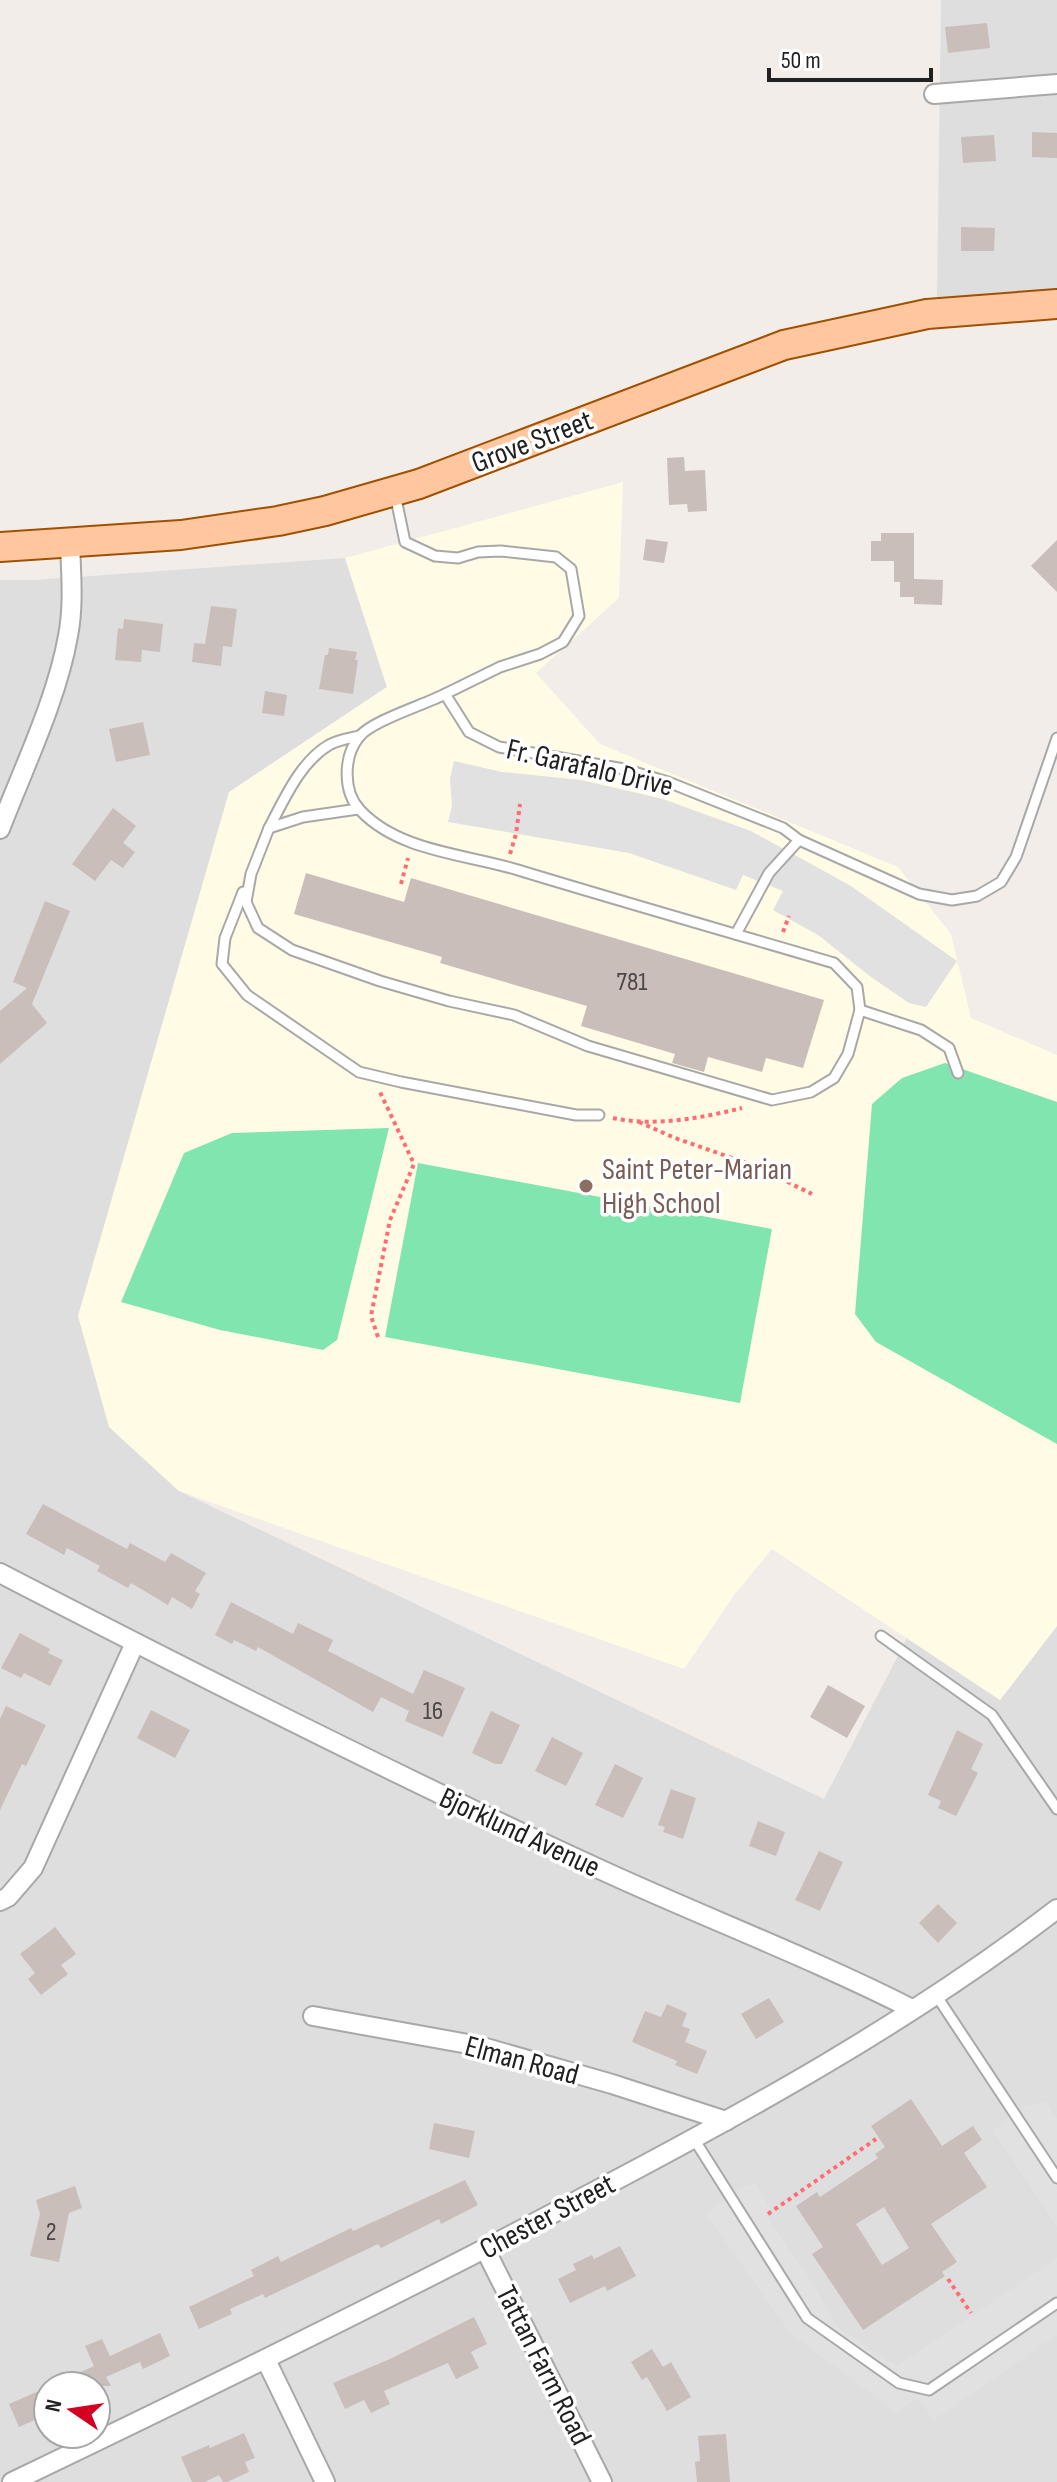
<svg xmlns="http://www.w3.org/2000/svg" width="1057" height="2482" viewBox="0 0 1057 2482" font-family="'Sofia Sans Condensed',sans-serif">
<rect width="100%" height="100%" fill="#f2ede8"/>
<g fill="#dfdede" fill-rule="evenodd">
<path d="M941,0H1057V295L937,297Z"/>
<path d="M345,558L387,687L229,793L109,1427L179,1491L824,1799L907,1638L1000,1700L1057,1626V2482H0V580H34ZM48,2386H96V2434H48Z"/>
</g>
<path fill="#fffbe4" d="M623,482L619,598L536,673L600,744L898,867L951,934L971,1018L1057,1055V1626L1000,1700L772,1549L735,1594L684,1669L179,1491L109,1427L78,1316L229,792L387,687L345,558Z"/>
<g fill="#81e5af">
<path d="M945,1063L1057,1102V1444L876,1342L855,1314L872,1104L902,1078Z"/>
<path d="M389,1128L337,1340L323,1350L220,1330L121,1302L184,1153L232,1133Z"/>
<path d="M418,1163L772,1229L740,1403L385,1337Z"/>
</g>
<g fill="#e1e1e1">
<path d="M454,761L502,772L581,780L663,799L751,831L851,886L957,961L926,1007L909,1003L871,977L818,935L773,910L783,891L743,875L736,890L629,853L448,822L452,806L450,779Z"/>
<path d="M1045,2101L1057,2119V2227L993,2131L1026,2107Z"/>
<path d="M755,2183L771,2210L765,2214L816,2288L838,2328L897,2366L1057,2258V2335L934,2420L917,2398L896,2412L790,2333L706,2214L739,2189Z"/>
</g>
<g fill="#cabeba" fill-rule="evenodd">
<path d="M987,23L990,48L948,53L945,27Z"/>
<path d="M1032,132L1057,133V158L1032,157Z"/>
<path d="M994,135L996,161L963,163L961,137Z"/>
<path d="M961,227L995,228L994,251H961Z"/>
<path d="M684,457L685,471L705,470L707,511L688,512L687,504L669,505L667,458Z"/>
<path d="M881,533H914V579L943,580L942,605L914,604V597H900V582H894V561H871V541H881Z"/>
<path d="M646,539L668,542L664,563L643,560Z"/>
<path d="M1057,540V592L1031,566Z"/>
<path d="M211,606L237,609L232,647L223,646L221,666L192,662L194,643L205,644Z"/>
<path d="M124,619L163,624L160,652L142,650L141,662L115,660L118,628L123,629Z"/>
<path d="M329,648L357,652L355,660H358L353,694L319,689L325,655H328Z"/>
<path d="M265,691L287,695L284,716L262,713Z"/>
<path d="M143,722L150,755L116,762L109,729Z"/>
<path d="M113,808L136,826L123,843L135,852L123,868L111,860L95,881L72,864Z"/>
<path d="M306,873L404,902L411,878L824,1000L803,1068L766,1058L762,1072L708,1057L704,1072L672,1063L675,1054L581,1026L587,1006L440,963L442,957L294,914Z"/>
<path d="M45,901L70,911L32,1004L47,1023L0,1064V1011L27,988L13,982Z"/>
<path d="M43,1504L127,1549L130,1543L165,1562L171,1553L206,1573L195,1591L200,1594L192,1609L172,1597L168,1605L131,1583L128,1588L97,1571L100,1566L67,1548L64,1555L26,1534Z"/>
<path d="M231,1602L293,1634L298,1623L333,1640L328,1651L413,1694L424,1670L465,1688L443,1737L405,1721L409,1711L381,1697L373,1712L258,1647L256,1651L234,1640L232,1644L215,1635Z"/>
<path d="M20,1633L50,1649L48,1653L63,1660L50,1686L24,1673L21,1678L1,1668Z"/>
<path d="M828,1685L865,1706L847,1738L810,1717Z"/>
<path d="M6,1706L46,1725L26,1766L22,1764L0,1810V1719Z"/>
<path d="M151,1710L190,1730L175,1758L137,1738Z"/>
<path d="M491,1711L520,1725L502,1764H495L472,1753Z"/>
<path d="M957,1730L983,1744L971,1769L978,1773L956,1816L938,1808L941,1801L928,1795Z"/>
<path d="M552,1737L583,1753L566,1786L535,1771Z"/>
<path d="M615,1764L643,1778L623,1818L595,1805Z"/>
<path d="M671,1789L696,1798L683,1839L663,1832L665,1827L658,1825Z"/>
<path d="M758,1821L785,1832L776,1856L749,1846Z"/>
<path d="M819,1851L843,1862L820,1911L795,1900Z"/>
<path d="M938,1904L957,1923L938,1943L919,1923Z"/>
<path d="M55,1927L76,1954L61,1965L68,1974L41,1995L28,1979L35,1973L20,1954Z"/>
<path d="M769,1998L784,2022L756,2039L741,2014Z"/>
<path d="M667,2004L687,2013L682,2026L690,2029L685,2042L707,2051L697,2074L675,2065L677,2061L632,2042L645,2011L661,2017Z"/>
<path d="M911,2099L942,2146L973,2126L982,2140L964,2153L987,2187L931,2224L957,2262L942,2272L945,2276L863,2330L812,2254L823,2247L796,2206L817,2192L820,2197L878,2158L875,2154L885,2147L871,2126ZM884,2207L909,2248L882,2265L856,2224Z"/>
<path d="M434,2123L475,2131L469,2158L429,2149Z"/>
<path d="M465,2180L478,2205L441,2224L439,2219L381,2248L378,2244L265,2298L263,2294L230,2309L232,2314L199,2329L189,2307L254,2276L251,2270L278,2256L281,2262L351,2228L353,2231Z"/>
<path d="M75,2186L82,2208L69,2213L59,2262L30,2256L40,2214L36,2200Z"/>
<path d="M620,2246L636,2276L607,2291L605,2286L570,2303L558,2279L576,2270L573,2264L592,2255L594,2259Z"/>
<path d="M474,2317L487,2344L471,2352L479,2368L456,2379L448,2363L384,2391L390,2404L371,2413L364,2400L345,2409L333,2383L390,2359Z"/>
<path d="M160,2333L170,2356L143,2369L140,2362L106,2377L111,2386H50L94,2366L85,2346L102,2339L110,2356Z"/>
<path d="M652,2349L663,2367L671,2362L691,2397L667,2411L647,2377L642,2380L631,2362Z"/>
<path d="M48,2387V2414L19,2427L9,2404Z"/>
<path d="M244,2433L255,2458L245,2462L249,2472L227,2482H223L219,2475L205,2482H192L181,2457L209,2445L210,2448Z"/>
<path d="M726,2434L730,2482H697L695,2462L700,2461L698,2436Z"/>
</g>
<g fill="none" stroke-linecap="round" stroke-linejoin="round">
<defs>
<g id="lane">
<path d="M395,494L405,542L435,556L458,558L478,552L501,551L556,557L571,569L579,616L563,642L540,654L500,667L445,694L469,732L499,747L624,769L668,782L783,828L799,840L919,894L952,900L977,896L1001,882L1016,857L1057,738"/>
<path d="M358,809L303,817L269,828C284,800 300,762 329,745C337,740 350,738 359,736"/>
<path d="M269,828L251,874L246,902L258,928L292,950L380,981L449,1001L514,1015L588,1046L772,1100L811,1092L834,1078L848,1054L860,1010L857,987L834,963C729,932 623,902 518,870C467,854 399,852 360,810C343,792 343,757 359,737C371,721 424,705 445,694"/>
<path d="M243,892L225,938L222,964L247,995L359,1072L401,1082L576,1115H599"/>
<path d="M736,934L769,873L799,840"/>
<path d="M860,1010L921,1030L949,1048L958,1073"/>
<path d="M881,1636L992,1715L1057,1809"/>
<path d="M936,1995L1057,2178"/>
<path d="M694,2139L807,2318L899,2383L929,2390L1057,2303"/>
</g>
<g id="street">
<path d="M934,94L1057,84"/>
<path d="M0,829C23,769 57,699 68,636C74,605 71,574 70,543"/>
<path d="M0,1573C197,1675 395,1775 597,1868C701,1916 809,1957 912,2009"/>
<path d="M0,1901L8,1897L33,1868L135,1643"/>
<path d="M313,2016L479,2046L612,2084L726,2121"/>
<path d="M485,2249L602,2482"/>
<path d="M266,2360L325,2482"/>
<path d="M12,2482C204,2390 394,2297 582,2198C746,2112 910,2022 1057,1909"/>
</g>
<path id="primary" d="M0,547L181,535L278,521L325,511L419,484L784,345L927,314L1057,304"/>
</defs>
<use href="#lane" stroke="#a8a8a8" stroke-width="13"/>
<use href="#street" stroke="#a8a8a8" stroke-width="22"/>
<use href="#primary" stroke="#9f5100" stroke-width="32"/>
<g stroke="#ff6c74" stroke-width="4" stroke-dasharray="4 4" stroke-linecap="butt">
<path d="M510,854L516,834L520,804"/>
<path d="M401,884L408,858"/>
<path d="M783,932L789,916"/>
<path d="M613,1118C653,1127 702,1118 742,1108"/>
<path d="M639,1122L675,1138L755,1166L812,1194"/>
<path d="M378,1337L371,1316L390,1220L414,1164L380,1092"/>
<path d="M768,2214L876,2139"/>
<path d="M948,2279L971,2313"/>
</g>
<use href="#lane" stroke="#fff" stroke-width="9"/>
<use href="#street" stroke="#fff" stroke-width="18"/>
<use href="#primary" stroke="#ffc7a0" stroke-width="28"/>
</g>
<circle fill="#8d6e63" stroke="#fff" stroke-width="3" cx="586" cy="1186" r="8"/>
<g text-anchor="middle" stroke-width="7" stroke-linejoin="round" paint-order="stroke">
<g font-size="26" fill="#4b4847">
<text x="632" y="990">781</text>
<text x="433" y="1719">16</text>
<text x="51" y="2240">2</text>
</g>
<g font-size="30" fill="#212121" stroke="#fff">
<text transform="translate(532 441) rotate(-21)" y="10">Grove Street</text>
<text transform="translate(590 767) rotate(13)" y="10">Fr. Garafalo Drive</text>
<text transform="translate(520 1832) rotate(25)" y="10">Bjorklund Avenue</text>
<text transform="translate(522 2060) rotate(15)" y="10">Elman Road</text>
<text transform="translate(547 2216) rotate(-28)" y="10">Chester Street</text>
<text transform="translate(544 2365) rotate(63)" y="10">Tattan Farm Road</text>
</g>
<g font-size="30" fill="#785e54" stroke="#fff" text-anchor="start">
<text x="602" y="1179">Saint Peter-Marian<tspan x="602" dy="34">High School</tspan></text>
</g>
</g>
<g transform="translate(72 2410) rotate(283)"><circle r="38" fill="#ffffff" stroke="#a6a6a6" stroke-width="2"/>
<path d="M0-6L14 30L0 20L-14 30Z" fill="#d30021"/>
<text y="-12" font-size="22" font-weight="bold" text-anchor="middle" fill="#212121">N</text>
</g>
<path d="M769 68v12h162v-12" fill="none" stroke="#212121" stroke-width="4"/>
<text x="781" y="68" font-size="24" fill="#212121" stroke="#ffffff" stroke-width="6" paint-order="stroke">50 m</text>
</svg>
